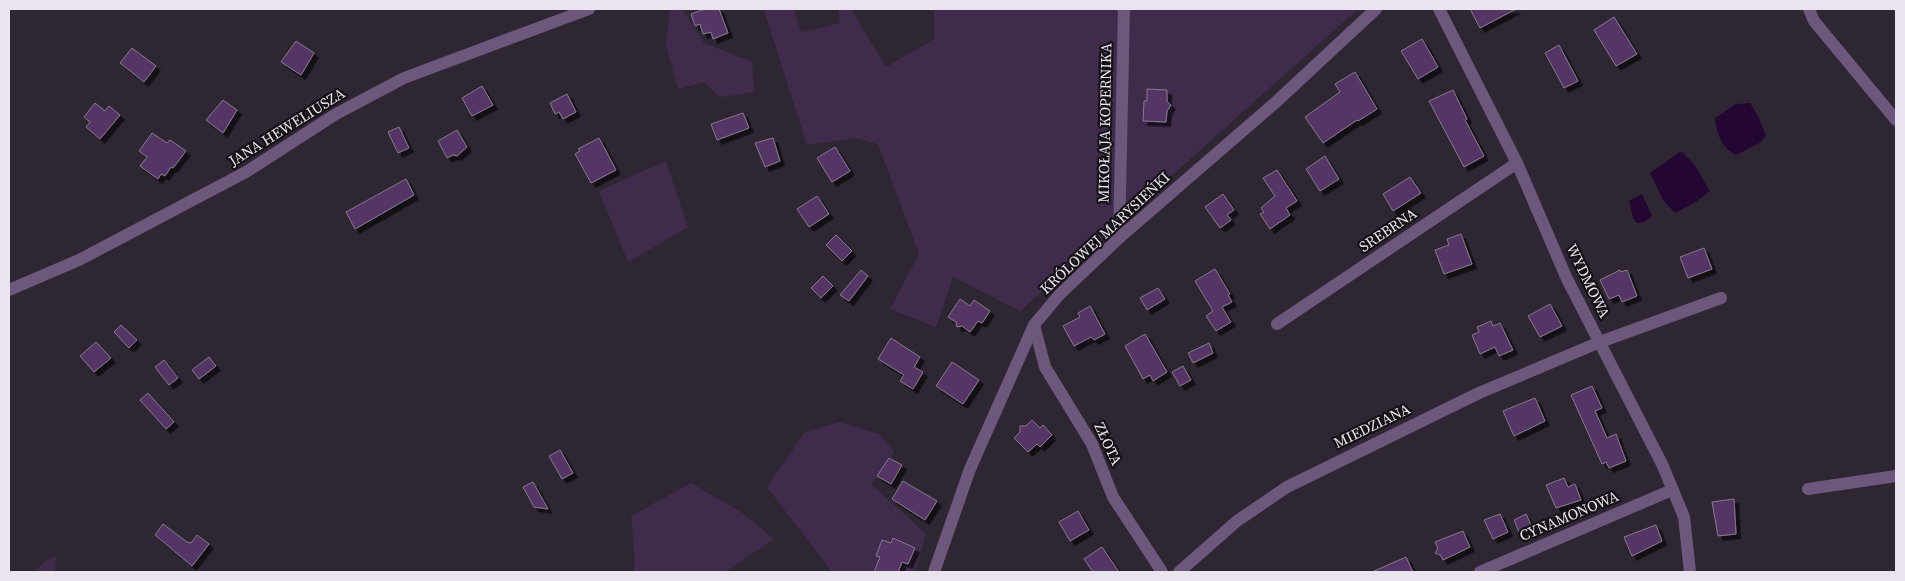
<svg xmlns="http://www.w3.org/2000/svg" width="1905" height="581" viewBox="0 0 1905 581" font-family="'Source Serif 4',serif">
<defs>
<filter id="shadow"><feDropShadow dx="4.5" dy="4.5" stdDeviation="0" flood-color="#0009"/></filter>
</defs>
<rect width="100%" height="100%" fill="#2f2634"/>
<g fill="#412b4d">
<path d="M670,9H682L704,43L752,62L754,92L720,97L704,82L678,89L666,46Z"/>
<path d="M749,9H794L801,32L840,23L838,9H851L886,67L934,39V9H1358L1020,311L953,277L936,327L890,309L919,254L878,144L856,138L807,145L764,10Z"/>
<path d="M666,161L688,227L628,262L599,191Z"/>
<path d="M839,422L879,434L894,452L871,484L926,534L915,572H832L767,487L805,432Z"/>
<path d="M691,483L741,512L774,539L725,572H633L635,562L631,516Z"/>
<path d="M56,557L55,572H34L47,560Z"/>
</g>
<g fill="#230631">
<path d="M1750,103L1758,116L1766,136L1761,142L1736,155C1722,149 1716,132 1715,118L1736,104Z"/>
<path d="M1681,151L1694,164L1710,191L1696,202L1675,213L1663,200L1650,173Z"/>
<path d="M1642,194L1652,216L1644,222L1637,223L1633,218L1629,201Z"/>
</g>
<g fill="#543665" stroke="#857a8c" filter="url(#shadow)">
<path d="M705,9H719L728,33L713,39L711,32L703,34L700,24L695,26L691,14Z"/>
<path d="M1470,9H1516L1480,28Z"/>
<path d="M1614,17L1637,54L1616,66L1594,30Z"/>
<path d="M1422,39L1438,67L1418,79L1401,51Z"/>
<path d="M296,41L314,53L301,75L281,62Z"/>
<path d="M1559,45L1578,81L1564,88L1545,53Z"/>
<path d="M132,48L156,66L144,82L120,63Z"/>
<path d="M1355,72L1377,109L1358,121L1357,120L1323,143L1305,117L1340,92L1335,84Z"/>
<path d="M482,86L493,105L472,116L462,98Z"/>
<path d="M1147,89L1167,90V101L1171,105L1167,111L1166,122L1143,121L1144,101H1147Z"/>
<path d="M1453,90L1467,119L1465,120L1484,156L1464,167L1429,101Z"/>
<path d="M567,94L576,112L563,119L559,112L555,114L550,103Z"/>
<path d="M223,100L237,110L223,133L206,120Z"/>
<path d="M95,103L105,111L109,106L120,115L100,139L86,127L90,122L84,117Z"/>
<path d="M743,113L749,128L717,140L711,124Z"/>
<path d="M399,127L409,148L398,153L388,132Z"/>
<path d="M457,130L467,147L457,156L453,155L447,158L438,141Z"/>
<path d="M152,133L167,143L170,140L186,151L173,168L171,167L165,176L161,174L158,179L140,166L147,157L139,151Z"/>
<path d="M599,138L616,170L591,183L575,154L580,151L578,149Z"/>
<path d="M773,138L780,161L765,167L755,143Z"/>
<path d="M835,147L850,171L832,182L817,158Z"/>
<path d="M1325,156L1339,179L1320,191L1306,169Z"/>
<path d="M1277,170L1297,201L1286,208L1290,215L1270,229L1260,214L1264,212L1261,208L1275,196L1263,178Z"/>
<path d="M1410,177L1421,193L1393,211L1383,194Z"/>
<path d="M406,179L414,195L355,229L346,212Z"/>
<path d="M1223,194L1234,210L1227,215L1231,220L1220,228L1205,207Z"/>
<path d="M817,196L829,214L809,227L797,209Z"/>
<path d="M1461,234L1472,264L1444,274L1435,250L1449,245L1447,239Z"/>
<path d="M836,235L852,251L842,261L826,245Z"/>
<path d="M1704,248L1712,269L1688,278L1680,257Z"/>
<path d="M1215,269L1230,294L1228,295L1232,302L1222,307L1231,322L1216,331L1206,316L1213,311L1195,281Z"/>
<path d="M861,270L868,276L849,301L840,295Z"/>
<path d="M1620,270L1621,272L1627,270L1637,296L1622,302L1619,295L1609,299L1600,280Z"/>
<path d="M823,276L833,286L821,298L811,288Z"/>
<path d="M1158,288L1165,299L1147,310L1140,298Z"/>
<path d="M960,299L970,306L974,300L990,311L982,323L978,321L970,332L962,326L957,327L956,322L948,317Z"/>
<path d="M1550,304L1562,326L1540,337L1528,316Z"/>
<path d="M1090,306L1105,334L1094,340L1091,337L1074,346L1063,326L1080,317L1078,313Z"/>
<path d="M1491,321L1493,326L1500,323L1513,350L1499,356L1495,347L1480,354L1472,335L1479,332L1477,327Z"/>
<path d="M121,325L137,340L129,348L114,332Z"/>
<path d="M1145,334L1167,372L1153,381L1150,375L1143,379L1125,346Z"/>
<path d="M891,338L920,357L914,367L923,372L913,389L900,381L904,375L878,359Z"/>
<path d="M96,342L111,358L94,372L80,356Z"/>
<path d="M1209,343L1213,353L1193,363L1188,353Z"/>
<path d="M209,357L216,366L199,379L192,370Z"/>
<path d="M164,360L178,378L169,385L155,367Z"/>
<path d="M952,362L979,380L963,404L936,386Z"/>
<path d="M1183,366L1191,380L1180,386L1172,372Z"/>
<path d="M1592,386L1602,408L1595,411L1607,438L1616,434L1626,461L1609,468L1606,462L1602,464L1571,395Z"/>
<path d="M148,393L174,422L166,429L140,400Z"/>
<path d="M1535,398L1545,421L1514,436L1503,411Z"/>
<path d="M1032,420L1040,428L1043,425L1052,435L1040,447L1037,444L1028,452L1014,438L1020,432V426H1026Z"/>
<path d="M560,450L573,473L562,479L549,456Z"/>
<path d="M889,458L902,465L891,484L877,476Z"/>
<path d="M1564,478L1568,487L1575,484L1581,500L1556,508L1546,485Z"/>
<path d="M903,481L937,501L925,520L892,499Z"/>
<path d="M533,482L548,509L534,507L523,487Z"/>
<path d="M1734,499L1736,534L1718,536L1712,502Z"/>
<path d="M1078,511L1089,530L1070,541L1059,522Z"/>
<path d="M1500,514L1508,532L1493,539L1484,520Z"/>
<path d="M1526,514L1532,527L1519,532L1514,520Z"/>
<path d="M163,524L187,542L191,543L197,535L209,544L192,566L155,535Z"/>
<path d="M1656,525L1662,541L1632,556L1624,537Z"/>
<path d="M1463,531L1470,547L1443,560L1440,555L1435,553L1438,548L1435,542Z"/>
<path d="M893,538L915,548L908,564L902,562L898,572H874L880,557L876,556L882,540L891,543Z"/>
<path d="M1102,547L1119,572H1093L1084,559Z"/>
<path d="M1406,557L1413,572H1372Z"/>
</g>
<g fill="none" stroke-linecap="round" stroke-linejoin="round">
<g stroke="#6e577c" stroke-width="12">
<path d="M1439,9L1517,163L1567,279L1662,464L1684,517L1690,572"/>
<path d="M1809,9L1814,21L1896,120"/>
<path d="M1119,238L1124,9"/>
<path d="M9,290L79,260L246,172L336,114L404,78L589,9"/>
<path d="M1277,324L1517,163"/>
<path d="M1034,325L1045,367L1092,444L1113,497L1162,572"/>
<path d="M1808,489L1896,476"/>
<path d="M934,572L970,469L1034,325L1059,295L1119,238L1276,102L1376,9"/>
<path d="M1179,572L1237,521L1287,487L1479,393L1600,342L1721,298"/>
<path d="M1480,572L1672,490"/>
</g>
</g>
<g text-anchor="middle" stroke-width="4.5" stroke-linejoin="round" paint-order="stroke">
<g font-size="15" fill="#eae4ee" stroke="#151117">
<text transform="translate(1105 123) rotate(-89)" y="5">MIKOŁAJA KOPERNIKA</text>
<text transform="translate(287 127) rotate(-32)" y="5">JANA HEWELIUSZA</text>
<text transform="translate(1388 230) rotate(-34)" y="5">SREBRNA</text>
<text transform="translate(1105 233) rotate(-43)" y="5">KRÓLOWEJ MARYSIEŃKI</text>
<text transform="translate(1588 281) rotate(64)" y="5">WYDMOWA</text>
<text transform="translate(1372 426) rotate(-26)" y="5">MIEDZIANA</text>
<text transform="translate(1108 444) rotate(65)" y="5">ZŁOTA</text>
<text transform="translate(1569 516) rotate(-23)" y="5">CYNAMONOWA</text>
</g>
</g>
<rect width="1905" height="581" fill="none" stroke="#eae4ee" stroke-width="20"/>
</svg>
